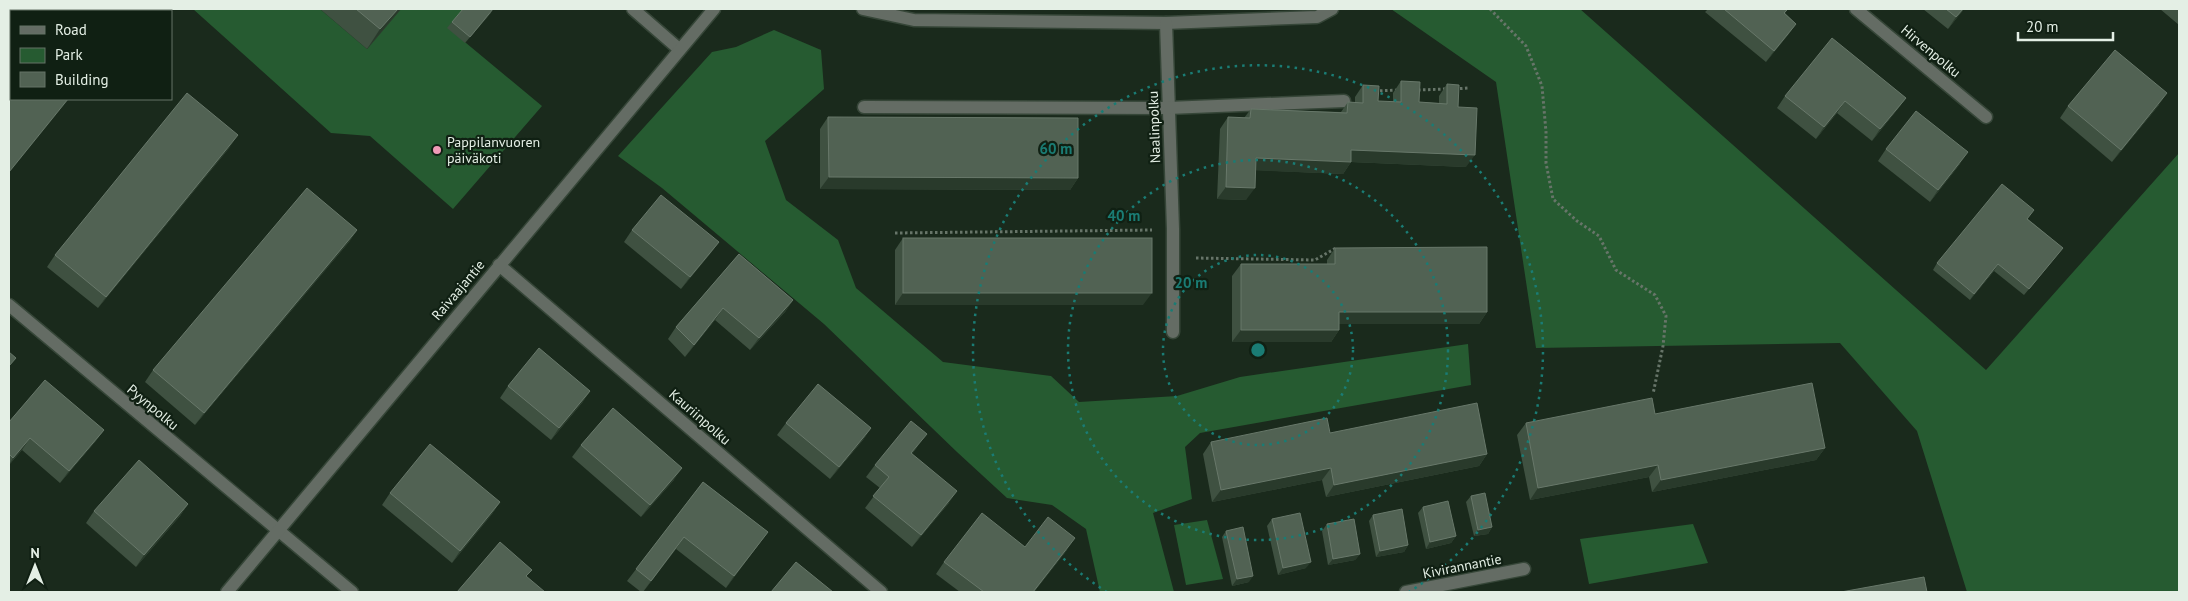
<svg xmlns="http://www.w3.org/2000/svg" width="2188" height="601" viewBox="0 0 2188 601" font-family="'PT Sans',sans-serif">
<rect width="100%" height="100%" fill="#1a2a1c"/>
<g fill="#265b31">
<path d="M193,9H320L367,49L401,9H464L448,28L542,106L453,209L370,136L331,133Z"/>
<path d="M1391,9H1580L1986,370L2179,153V592H1967L1917,431L1840,343L1536,348L1496,82Z"/>
<path d="M774,30L821,50L824,89L765,141L786,200L838,240L856,288L943,362L1051,376L1079,402L1177,396L1240,377L1468,344L1471,385L1200,433L1185,447L1192,499L1153,513L1174,592H1100L1086,529L1052,505L1007,498L957,452L824,324L662,188L618,156L712,52L736,47Z"/>
<path d="M1207,520L1223,579L1186,585L1174,525Z"/>
<path d="M1693,524L1708,563L1589,584L1580,539Z"/>
</g>
<g fill="none" stroke-linecap="round" stroke-linejoin="round">
<defs>
<g id="minor">
<path d="M633,9L679,49"/>
<path d="M863,9L914,20L1166,23L1317,17L1332,9"/>
<path d="M1856,9L1986,117"/>
<path d="M1166,23L1173,229V332"/>
<path d="M864,107L1168,108L1344,101"/>
<path d="M499,265L881,592"/>
<path d="M9,305L352,592"/>
<path d="M227,592L714,9"/>
<path d="M1406,592L1524,569"/>
</g>
</defs>
<use href="#minor" stroke="#364638" stroke-width="15"/>
<g stroke="#677569" stroke-width="3" stroke-dasharray="2.5 2.5" stroke-linecap="butt">
<path d="M1490,9L1526,46L1542,86L1546,132V163L1553,199L1577,221L1599,236L1616,270L1655,295L1666,316L1663,346L1653,394"/>
<path d="M1455,89L1468,88"/>
<path d="M1418,90L1446,89"/>
<path d="M1375,91L1399,90"/>
<path d="M895,233L1152,230"/>
<path d="M1196,258L1315,260L1336,248"/>
</g>
<use href="#minor" stroke="#646c64" stroke-width="12"/>
</g>
<g fill="#3f5141">
<path d="M320,9H401L367,49Z"/>
<path d="M1708,9H1788L1785,13L1796,24L1788,35L1766,62L1705,12Z"/>
<path d="M1923,9H1964L1948,29Z"/>
<path d="M2160,9H2179V25Z"/>
<path d="M491,13L465,43L447,28L452,22Z"/>
<path d="M1401,81L1419,102L1439,103V96L1447,84L1458,107L1466,167L1351,162L1343,174L1255,170L1246,200L1217,199L1220,129L1228,117L1244,118L1251,109L1341,112L1348,102L1355,103V97L1363,85L1378,101L1393,102V93Z"/>
<path d="M1785,96L1906,98L1897,110L1872,141L1837,113L1816,139L1777,108Z"/>
<path d="M2159,105L2112,162L2060,118L2068,106Z"/>
<path d="M828,117L1078,178L1070,190L820,189V129Z"/>
<path d="M230,147L98,308L47,267L55,255Z"/>
<path d="M1886,149L1960,164L1930,202L1878,161Z"/>
<path d="M2028,219L2063,248L2024,295L1994,271L1970,300L1933,270L1937,263Z"/>
<path d="M357,230L349,242L195,425L145,382L153,370Z"/>
<path d="M632,230L719,242L710,254L681,289L624,242Z"/>
<path d="M903,238L1143,305H895V250Z"/>
<path d="M1335,248L1487,312L1479,324H1339V330L1331,342H1232V276L1241,264H1327V260Z"/>
<path d="M739,254L793,300L785,312L750,350L715,320L685,357L668,339L676,327Z"/>
<path d="M508,386L590,391L582,403L551,440L500,398Z"/>
<path d="M1655,414L1825,448L1816,460L1652,492L1649,477L1530,500L1517,435L1526,423Z"/>
<path d="M9,422L104,430L95,442L60,483L22,450L9,465Z"/>
<path d="M786,423L871,428L863,440L830,479L777,435Z"/>
<path d="M1330,433L1487,454L1479,466L1326,497L1322,480L1212,502L1203,454L1211,442Z"/>
<path d="M581,445L674,480L641,517L572,457Z"/>
<path d="M918,446L912,454L949,503L912,547L865,508L880,488L866,477L875,465Z"/>
<path d="M703,482L768,532L726,588L676,549L643,592H641L627,581Z"/>
<path d="M390,493L500,502L492,514L452,563L382,505Z"/>
<path d="M1471,496L1492,527L1488,534L1474,536L1466,502Z"/>
<path d="M188,504L180,516L136,567L86,523L94,511Z"/>
<path d="M1423,507L1456,536L1451,543L1426,549L1418,513Z"/>
<path d="M1373,515L1408,545L1404,552L1376,557L1369,521Z"/>
<path d="M1272,519L1306,568L1278,575L1267,526Z"/>
<path d="M1327,524L1360,554L1355,560L1328,565L1322,531Z"/>
<path d="M1226,531L1249,582L1232,586L1222,537Z"/>
<path d="M1025,547L1067,550L1034,592H960L936,574L944,562Z"/>
</g>
<g fill="#293a2b">
<path d="M398,9H401L367,49L380,29Z"/>
<path d="M493,9L491,13L465,43L470,37Z"/>
<path d="M1963,9H1964L1948,29L1956,17Z"/>
<path d="M1796,24L1788,35L1766,62L1774,51Z"/>
<path d="M2167,93L2159,105L2112,162L2121,150Z"/>
<path d="M1906,98L1897,110L1872,141L1880,129Z"/>
<path d="M68,99H69L9,173V172Z"/>
<path d="M1845,101L1837,113L1816,139L1824,127Z"/>
<path d="M238,135L230,147L98,308L106,297Z"/>
<path d="M1351,150L1475,155L1466,167L1351,162L1343,174L1248,170L1256,158Z"/>
<path d="M1968,152L1960,164L1930,202L1938,190Z"/>
<path d="M829,177L1078,178L1070,190L820,189Z"/>
<path d="M1226,187L1255,188L1246,200L1217,199Z"/>
<path d="M357,230L349,242L195,425L204,413Z"/>
<path d="M719,242L710,254L681,289L690,277Z"/>
<path d="M1998,264L1994,271L1970,300L1974,294Z"/>
<path d="M903,293H1152L1143,305H895Z"/>
<path d="M793,300L785,312L750,350L759,338Z"/>
<path d="M723,308L715,320L685,357L694,345Z"/>
<path d="M1339,312H1487L1479,324H1331Z"/>
<path d="M1241,330H1339L1331,342H1232Z"/>
<path d="M590,391L582,403L551,440L559,428Z"/>
<path d="M871,428L863,440L830,479L839,467Z"/>
<path d="M104,430L95,442L60,483L69,471Z"/>
<path d="M927,434L918,446L903,465L911,453Z"/>
<path d="M30,438L22,450L9,465L13,458Z"/>
<path d="M1825,448L1816,460L1652,492L1661,480Z"/>
<path d="M1487,454L1479,466L1326,497L1334,485Z"/>
<path d="M1658,465L1649,477L1530,500L1538,488Z"/>
<path d="M682,468L674,480L641,517L650,505Z"/>
<path d="M1331,468L1322,480L1212,502L1221,490Z"/>
<path d="M957,491L949,503L912,547L921,535Z"/>
<path d="M500,502L492,514L452,563L460,551Z"/>
<path d="M188,504L180,516L136,567L144,555Z"/>
<path d="M1492,527L1488,534L1474,536L1478,530Z"/>
<path d="M768,532L726,588L734,576Z"/>
<path d="M1456,536L1451,543L1426,549L1430,542Z"/>
<path d="M684,537L676,549L643,592L651,581Z"/>
<path d="M1075,538L1067,550L1034,592H1033Z"/>
<path d="M1408,545L1404,552L1376,557L1380,551Z"/>
<path d="M1360,554L1355,560L1328,565L1333,559Z"/>
<path d="M1311,562L1306,568L1278,575L1283,568Z"/>
<path d="M1253,576L1249,582L1232,586L1237,579Z"/>
</g>
<g fill="#516253" stroke="#68786a">
<path d="M42,9H85L88,11H40Z"/>
<path d="M356,9H398L380,29Z"/>
<path d="M463,9H493L470,37L452,22Z"/>
<path d="M1724,9H1788L1784,13L1796,24L1774,51Z"/>
<path d="M1946,9H1963L1956,17Z"/>
<path d="M1832,38L1906,98L1880,129L1845,101L1824,127L1785,96Z"/>
<path d="M11,46V99H68L9,172V49Z"/>
<path d="M2115,50L2167,93L2121,150L2068,106Z"/>
<path d="M1401,81L1420,82L1419,102L1447,104V84L1459,85L1458,107L1477,108L1475,155L1351,150V162L1256,158L1255,188L1226,187L1228,117L1250,118L1251,109L1347,113L1348,102L1363,103V85L1379,86L1378,101L1401,102Z"/>
<path d="M187,93L238,135L106,297L55,255Z"/>
<path d="M1916,111L1968,152L1938,190L1886,149Z"/>
<path d="M828,117L1078,118V178L829,177Z"/>
<path d="M2002,184L2034,210L2027,219L2063,248L2029,289L1998,264L1974,294L1937,263Z"/>
<path d="M307,188L357,230L204,413L153,370Z"/>
<path d="M661,195L719,242L690,277L632,230Z"/>
<rect x="903" y="238" width="249" height="55"/>
<path d="M1487,247V312H1339V330H1241V264H1335V248Z"/>
<path d="M739,254L793,300L759,338L723,308L694,345L676,327Z"/>
<path d="M539,348L590,391L559,428L508,386Z"/>
<path d="M9,352L16,358L9,366Z"/>
<path d="M45,380L104,430L69,471L30,438L13,458L9,454V422Z"/>
<path d="M1812,383L1825,448L1661,480L1658,465L1538,488L1526,423L1652,398L1655,414Z"/>
<path d="M818,384L871,428L839,467L786,423Z"/>
<path d="M1477,403L1487,454L1334,485L1331,468L1221,490L1211,442L1327,418L1330,433Z"/>
<path d="M613,408L682,468L650,505L581,445Z"/>
<path d="M911,421L927,434L911,453L957,491L921,535L873,496L889,477L875,465Z"/>
<path d="M430,444L500,502L460,551L390,493Z"/>
<path d="M139,460L188,504L144,555L94,511Z"/>
<path d="M703,482L768,532L734,576L684,537L651,581L636,569Z"/>
<path d="M1485,493L1492,527L1478,530L1471,496Z"/>
<path d="M1448,501L1456,536L1430,542L1423,507Z"/>
<path d="M1402,509L1408,545L1380,551L1373,515Z"/>
<path d="M982,513L1025,547L1048,517L1075,538L1033,592H984L944,562Z"/>
<path d="M1300,513L1311,562L1283,568L1272,519Z"/>
<path d="M1354,519L1360,554L1333,559L1327,524Z"/>
<path d="M1243,527L1253,576L1237,579L1226,531Z"/>
<path d="M500,542L532,570L526,576L545,592H457Z"/>
<path d="M796,562L833,592H771Z"/>
<path d="M1924,577L1927,592H1841Z"/>
</g>
<g fill="none" stroke="#1a7c74" stroke-width="2.5" stroke-dasharray="2.5 5">
<circle cx="1258" cy="350" r="95"/>
<circle cx="1258" cy="350" r="190"/>
<path d="M1107 592A285 285 0 1 1 1409 592"/>
</g>
<circle fill="#f09ab7" stroke="#102013" stroke-width="2" cx="437" cy="150" r="5"/>
<g text-anchor="middle" stroke-width="4.5" stroke-linejoin="round" paint-order="stroke">
<g font-size="14" fill="#e4efe5" stroke="#102013">
<text transform="translate(1931 51) rotate(40)" y="5">Hirvenpolku</text>
<text transform="translate(1154 127) rotate(-92)" y="5">Naalinpolku</text>
<text transform="translate(458 290) rotate(-50)" y="5">Raivaajantie</text>
<text transform="translate(153 407) rotate(40)" y="5">Pyynpolku</text>
<text transform="translate(700 417) rotate(41)" y="5">Kauriinpolku</text>
<text transform="translate(1462 566) rotate(-11)" y="5">Kivirannantie</text>
</g>
<g font-size="14" fill="#e4efe5" stroke="#102013" text-anchor="start">
<text x="447" y="147">Pappilanvuoren<tspan x="447" dy="16">päiväkoti</tspan></text>
</g>
</g>
<circle cx="1258" cy="350" r="8" fill="#1a7c74" stroke="#102013" stroke-width="2.5"/>
<g font-size="15" text-anchor="middle" font-weight="bold" fill="#1a7c74" stroke="#102013" stroke-width="4.5" stroke-linejoin="round" paint-order="stroke">
<text x="1056" y="154">60 m</text>
<text x="1124" y="221">40 m</text>
<text x="1191" y="288">20 m</text>
</g>
<rect width="2188" height="601" fill="none" stroke="#e4efe5" stroke-width="20"/>
<rect x="10" y="10" width="162" height="90" fill="#102013" stroke="#657367"/>
<rect x="20" y="26" width="25" height="8" fill="#646c64" stroke="#657367"/>
<text x="55" y="35" font-size="15" fill="#e4efe5">Road</text>
<rect x="20" y="48" width="25" height="15" fill="#265b31" stroke="#657367"/>
<text x="55" y="60" font-size="15" fill="#e4efe5">Park</text>
<rect x="20" y="72" width="25" height="15" fill="#516253" stroke="#657367"/>
<text x="55" y="85" font-size="15" fill="#e4efe5">Building</text>
<g transform="translate(35 566)" stroke="#102013" stroke-width="4" paint-order="stroke">
<path d="M0-4L9 19L0 12L-9 19Z" fill="#e4efe5"/>
<text y="-8" font-size="14" font-weight="bold" text-anchor="middle" fill="#e4efe5">N</text>
</g>
<path d="M2018 32v8h95v-8" fill="none" stroke="#e4efe5" stroke-width="2.5"/>
<text x="2026" y="32" font-size="15" fill="#e4efe5" stroke="#102013" stroke-width="4" paint-order="stroke">20 m</text>
</svg>
